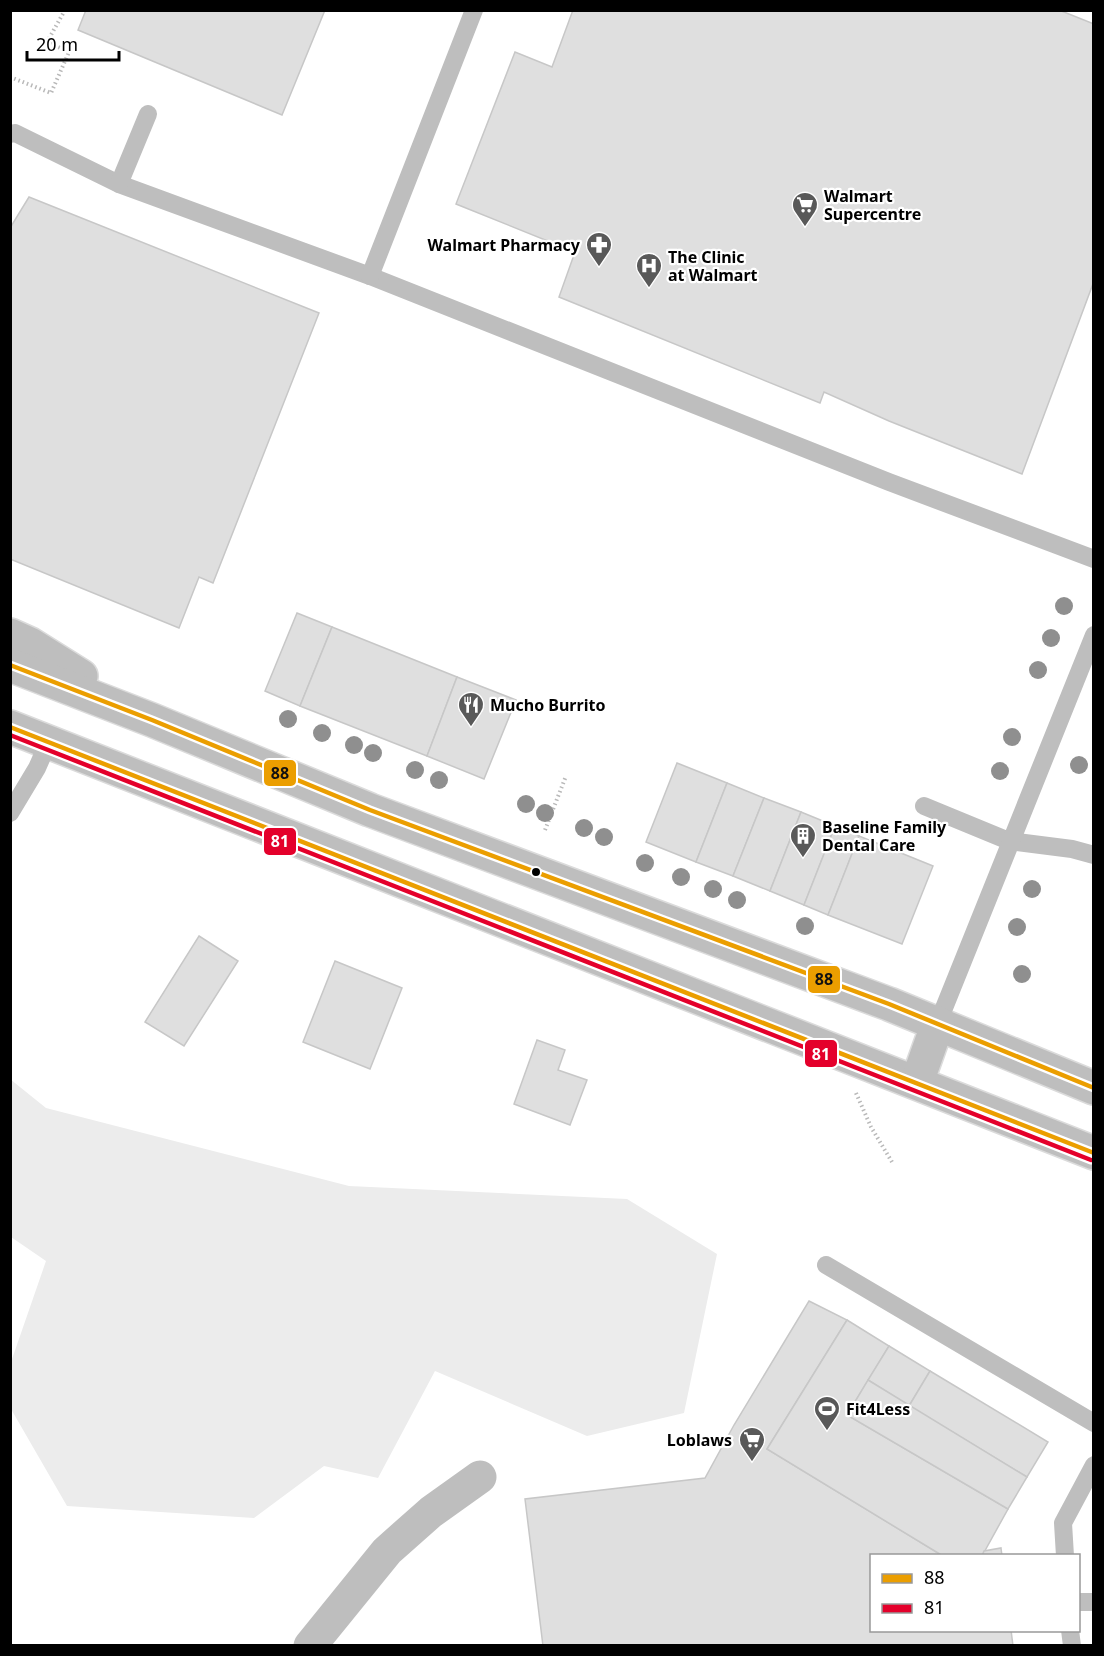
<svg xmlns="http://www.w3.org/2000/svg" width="1104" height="1656" viewBox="0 0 1104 1656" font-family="'Noto Sans',sans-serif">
<rect width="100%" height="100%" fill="#fff"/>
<path fill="#ececec" d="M10,1079L46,1108L349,1186L627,1199L717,1254L684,1413L587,1436L435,1371L378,1478L324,1466L254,1518L67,1506L11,1409V1362L46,1261L11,1237Z"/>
<g fill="#dfdfdf" stroke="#c7c7c7" stroke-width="1.5">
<path d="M86,10H325L282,115L78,30Z"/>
<path d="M573,10H1059L1094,24V281L1022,474L889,421L824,392L820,403L559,297L575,252L456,204L515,52L552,67Z"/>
<path d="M29,197L319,313L213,583L199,577L179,628L10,559V228Z"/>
<path d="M297,613L332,627L300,706L265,691Z"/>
<path d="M332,627L457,677L427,756L300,706Z"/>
<path d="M457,677L516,700L484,779L427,756Z"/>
<path d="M677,763L727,783L696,862L646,842Z"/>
<path d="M727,783L764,798L733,876L696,862Z"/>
<path d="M764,798L801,812L770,891L733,876Z"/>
<path d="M801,812L835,826L804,905L770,891Z"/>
<path d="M835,826L859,836L828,915L804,905Z"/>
<path d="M859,836L933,866L902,944L828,915Z"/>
<path d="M199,936L238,961L184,1046L145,1022Z"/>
<path d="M335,961L402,988L370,1069L303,1042Z"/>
<path d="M537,1040L565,1050L558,1070L587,1080L570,1125L514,1104Z"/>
<path d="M809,1301L847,1320L767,1449L943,1556H872V1630H1011L1013,1646H543L525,1499L705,1478L734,1425Z"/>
<path d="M847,1320L889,1346L847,1415L1008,1509L982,1556H943L767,1449Z"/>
<path d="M889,1346L930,1371L909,1406L868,1380Z"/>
<path d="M930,1371L1048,1442L1027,1477L909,1406Z"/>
<path d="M868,1380L1027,1477L1008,1509L847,1415Z"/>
<path d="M1001,1548L1002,1556H982L984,1551Z"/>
</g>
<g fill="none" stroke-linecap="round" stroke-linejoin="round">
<defs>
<g id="primary">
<path d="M10,635L30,644L81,676"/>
<path d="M10,665L152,720L370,810L889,1004L1094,1088"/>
<path d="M10,727L1094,1153"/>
<path d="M917,1082L938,1023"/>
</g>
</defs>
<use href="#primary" stroke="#dbdbdb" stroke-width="36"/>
<g stroke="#b9b9b9" stroke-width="4" stroke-dasharray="1.5 3" stroke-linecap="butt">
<path d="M10,77L51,93L69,52L47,42L65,10"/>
<path d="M545,830L566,776"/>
<path d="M856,1093L871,1127L892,1162"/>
</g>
<g stroke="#bebebe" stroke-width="18">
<path d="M10,134L15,133L119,184L370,276L889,482L1094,559"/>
<path d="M119,184L148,114"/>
<path d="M370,276L474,10"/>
<path d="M924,806L1009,841L1072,849L1094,855"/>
<path d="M10,813L37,768L49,741"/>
<path d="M938,1023L1094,635"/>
<path d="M826,1265L1094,1423"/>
<path d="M1065,1556L1063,1523L1094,1465"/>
<path d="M1078,1602H1094"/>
<path d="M1070,1630L1072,1646"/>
</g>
<path stroke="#bebebe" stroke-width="33" d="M310,1646L387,1551L431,1512L480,1477"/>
<use href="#primary" stroke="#bebebe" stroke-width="33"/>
<defs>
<g id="bus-1">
<path d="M10,665L152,720L370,810L889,1004L1094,1088"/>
<path d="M10,727L1094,1153"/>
</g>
<path id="bus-2" d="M10,735L1091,1160"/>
</defs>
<use href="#bus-1" stroke="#fff" stroke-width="9"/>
<use href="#bus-2" stroke="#fff" stroke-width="9"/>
<use href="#bus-1" stroke="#eb9e00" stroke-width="4.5"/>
<use href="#bus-2" stroke="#e4002b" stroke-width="4.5"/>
</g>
<g fill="#8f8f8f">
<circle cx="1064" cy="606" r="9"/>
<circle cx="1051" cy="638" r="9"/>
<circle cx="1038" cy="670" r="9"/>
<circle cx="288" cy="719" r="9"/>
<circle cx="322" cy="733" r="9"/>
<circle cx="1012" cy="737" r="9"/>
<circle cx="354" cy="745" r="9"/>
<circle cx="373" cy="753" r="9"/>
<circle cx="1079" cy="765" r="9"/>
<circle cx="415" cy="770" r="9"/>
<circle cx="1000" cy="771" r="9"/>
<circle cx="439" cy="780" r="9"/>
<circle cx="526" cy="804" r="9"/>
<circle cx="545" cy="813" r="9"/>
<circle cx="584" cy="828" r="9"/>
<circle cx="604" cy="837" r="9"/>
<circle cx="645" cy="863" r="9"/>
<circle cx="681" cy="877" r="9"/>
<circle cx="713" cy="889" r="9"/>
<circle cx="1032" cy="889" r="9"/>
<circle cx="737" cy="900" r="9"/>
<circle cx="805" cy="926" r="9"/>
<circle cx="1017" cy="927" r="9"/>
<circle cx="1022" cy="974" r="9"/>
</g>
<defs>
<symbol id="supermarket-pin" viewBox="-11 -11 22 30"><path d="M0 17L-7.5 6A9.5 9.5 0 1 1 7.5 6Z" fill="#595959" stroke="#fff"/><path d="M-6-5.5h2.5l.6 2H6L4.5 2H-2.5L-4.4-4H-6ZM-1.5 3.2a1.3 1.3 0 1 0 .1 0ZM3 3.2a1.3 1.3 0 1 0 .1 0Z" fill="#fff"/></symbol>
<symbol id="pharmacy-pin" viewBox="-11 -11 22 30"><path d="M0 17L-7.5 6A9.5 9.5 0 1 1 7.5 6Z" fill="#595959" stroke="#fff"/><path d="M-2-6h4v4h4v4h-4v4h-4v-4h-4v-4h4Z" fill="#fff"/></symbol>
<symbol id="hospital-pin" viewBox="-11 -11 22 30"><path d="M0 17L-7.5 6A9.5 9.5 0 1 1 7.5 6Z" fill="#595959" stroke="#fff"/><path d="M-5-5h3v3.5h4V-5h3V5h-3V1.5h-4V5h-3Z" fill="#fff"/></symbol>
<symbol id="restaurant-pin" viewBox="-11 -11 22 30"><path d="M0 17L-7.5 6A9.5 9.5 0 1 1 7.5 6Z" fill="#595959" stroke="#fff"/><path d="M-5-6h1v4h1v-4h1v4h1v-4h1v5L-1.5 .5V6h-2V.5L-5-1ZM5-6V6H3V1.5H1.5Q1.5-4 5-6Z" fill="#fff"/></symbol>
<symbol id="building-pin" viewBox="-11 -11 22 30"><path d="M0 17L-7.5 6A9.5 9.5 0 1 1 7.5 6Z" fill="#595959" stroke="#fff"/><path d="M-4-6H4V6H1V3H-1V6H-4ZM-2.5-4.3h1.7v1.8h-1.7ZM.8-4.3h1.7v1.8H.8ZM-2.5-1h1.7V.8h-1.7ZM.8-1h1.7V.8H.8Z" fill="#fff"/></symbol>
<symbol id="stadium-pin" viewBox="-11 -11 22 30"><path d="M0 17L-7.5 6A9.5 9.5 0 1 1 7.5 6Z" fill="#595959" stroke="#fff"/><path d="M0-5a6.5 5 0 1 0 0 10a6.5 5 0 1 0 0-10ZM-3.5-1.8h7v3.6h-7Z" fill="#fff"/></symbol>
</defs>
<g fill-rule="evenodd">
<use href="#supermarket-pin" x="790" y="190" width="30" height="40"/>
<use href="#pharmacy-pin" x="584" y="230" width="30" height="40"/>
<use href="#hospital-pin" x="634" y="251" width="30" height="40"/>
<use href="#restaurant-pin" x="456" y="690" width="30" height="40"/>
<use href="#building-pin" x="788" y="821" width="30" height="40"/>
<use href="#stadium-pin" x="812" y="1394" width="30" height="40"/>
<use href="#supermarket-pin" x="737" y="1425" width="30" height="40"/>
</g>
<circle fill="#000" stroke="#fff" stroke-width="2" cx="536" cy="872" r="5"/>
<g text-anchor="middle" stroke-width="4.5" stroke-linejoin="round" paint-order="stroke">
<g font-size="16" font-weight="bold" fill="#000" stroke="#fff" text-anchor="start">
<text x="824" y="202">Walmart<tspan x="824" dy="18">Supercentre</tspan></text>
<text x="580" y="251" text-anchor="end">Walmart Pharmacy</text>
<text x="668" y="263">The Clinic<tspan x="668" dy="18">at Walmart</tspan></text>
<text x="490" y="711">Mucho Burrito</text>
<text x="822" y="833">Baseline Family<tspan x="822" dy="18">Dental Care</tspan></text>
<text x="846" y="1415">Fit4Less</text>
<text x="732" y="1446" text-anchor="end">Loblaws</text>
</g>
</g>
<g stroke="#fff" stroke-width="2">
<rect x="263" y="759" width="34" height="28" rx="6" fill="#eb9e00"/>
<rect x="263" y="827" width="34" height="29" rx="6" fill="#e4002b"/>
<rect x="807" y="965" width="34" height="29" rx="6" fill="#eb9e00"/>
<rect x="804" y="1039" width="34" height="29" rx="6" fill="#e4002b"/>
</g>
<g font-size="16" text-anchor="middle" font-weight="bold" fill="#fff">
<text x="280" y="847">81</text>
<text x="821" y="1060">81</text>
</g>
<g font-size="16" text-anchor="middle" font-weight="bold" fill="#111">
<text x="280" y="779">88</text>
<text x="824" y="985">88</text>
</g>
<rect width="1104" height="1656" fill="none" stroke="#000000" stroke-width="24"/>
<rect x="870" y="1554" width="210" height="78" fill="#ffffff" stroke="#999999" stroke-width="1.5"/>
<rect x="882" y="1574" width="30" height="9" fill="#eb9e00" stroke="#999999" stroke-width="1.5"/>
<text x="924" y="1584" font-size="18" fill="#000000">88</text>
<rect x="882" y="1604" width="30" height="9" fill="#e4002b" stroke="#999999" stroke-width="1.5"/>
<text x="924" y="1614" font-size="18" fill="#000000">81</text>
<path d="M27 51v9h92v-9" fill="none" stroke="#000000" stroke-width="3"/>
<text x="36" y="51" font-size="18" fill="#000000" stroke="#ffffff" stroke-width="4.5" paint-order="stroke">20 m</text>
</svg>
